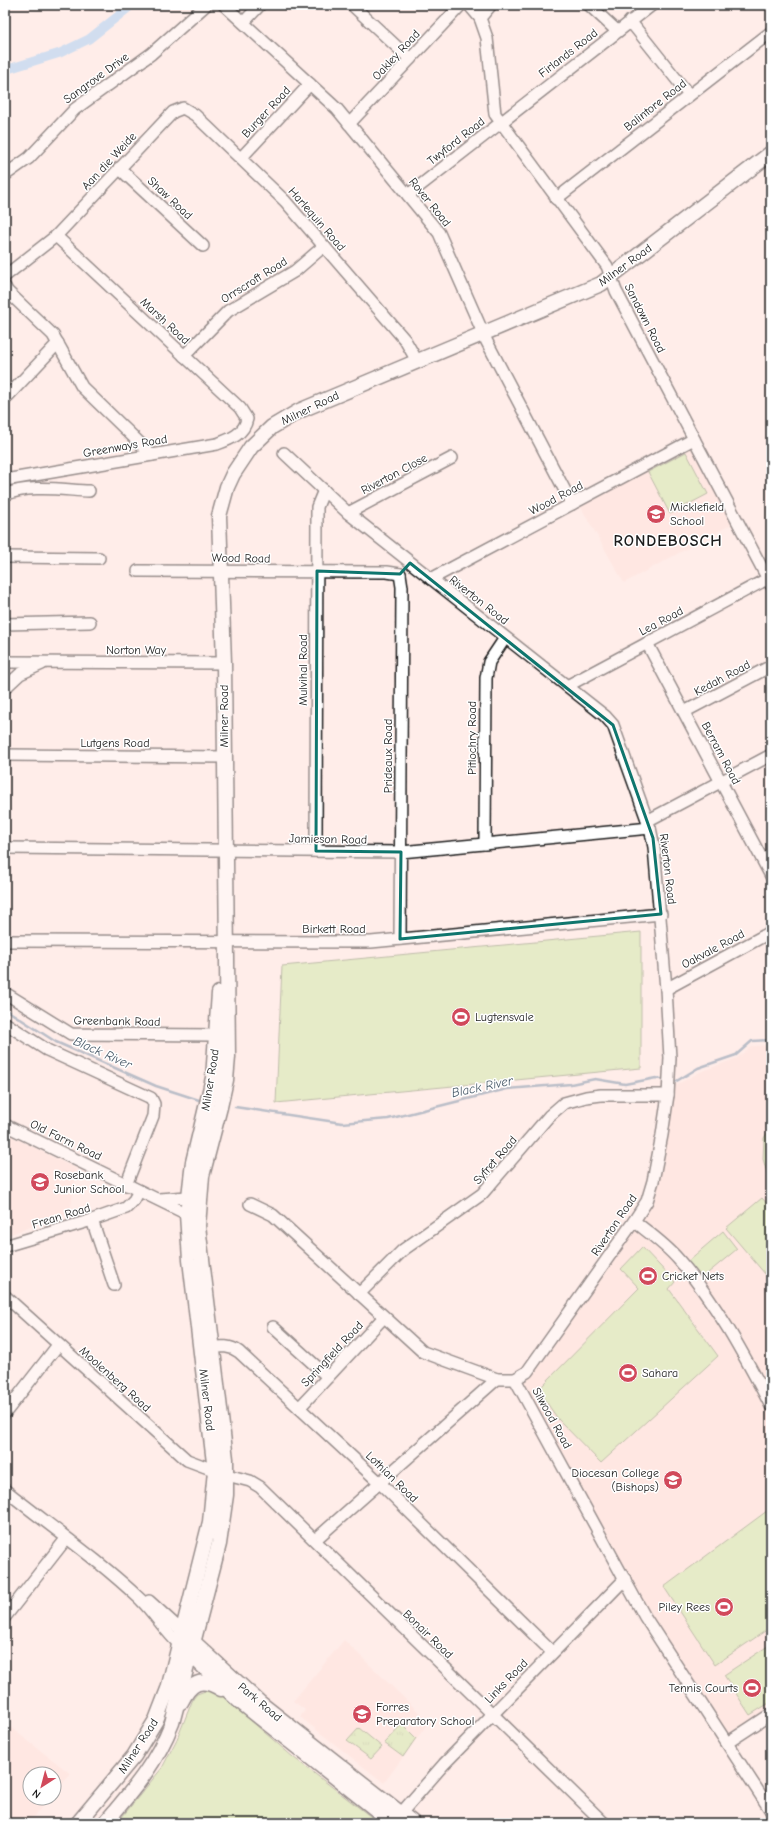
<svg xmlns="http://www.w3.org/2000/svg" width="776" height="1828" viewBox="0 0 776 1828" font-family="'Comic Neue',sans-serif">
<defs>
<pattern id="park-tufts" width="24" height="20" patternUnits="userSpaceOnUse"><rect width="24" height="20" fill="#c8e8a0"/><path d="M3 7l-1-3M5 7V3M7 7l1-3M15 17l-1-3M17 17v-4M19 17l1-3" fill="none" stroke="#abc689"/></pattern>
</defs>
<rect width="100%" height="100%" fill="#ffede9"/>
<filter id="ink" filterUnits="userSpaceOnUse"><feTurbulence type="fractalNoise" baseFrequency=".025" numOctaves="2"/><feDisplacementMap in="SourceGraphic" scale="8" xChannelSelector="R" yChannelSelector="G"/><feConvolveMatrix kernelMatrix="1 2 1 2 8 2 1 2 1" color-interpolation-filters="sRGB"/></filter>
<g filter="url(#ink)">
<g fill="#ffe1da">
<path d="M688,446L693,448L732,524L624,583L579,504Z"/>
<path d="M771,1045V1709L728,1738L651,1619L524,1385V1380L641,1221L652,1191L674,1086L700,1072L737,1058L752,1046Z"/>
<path d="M5,1133L77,1169L70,1213L5,1236Z"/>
<path d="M344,1640L429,1722L384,1783L300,1717L305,1710L293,1701Z"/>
<path d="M5,1723L71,1774L54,1793V1774H30V1798H50L28,1823H5Z"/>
</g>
<g fill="#c8e8a0" stroke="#72825e">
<path d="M686,452L708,494L670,514L648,472Z"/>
<path d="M641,932V1068L276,1103L282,966Z"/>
<path d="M771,1127V1187L763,1159L764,1138Z"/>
<path d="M762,1198L771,1208V1281L726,1228Z"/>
<path d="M723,1231L737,1249L702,1278L688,1261Z"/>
<path d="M642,1247L675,1282L669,1289L718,1356L601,1463L558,1419L538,1390L639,1288L621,1269Z"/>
<path d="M771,1508V1627L715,1665L664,1587Z"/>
<path d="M771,1644V1702L750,1715L724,1675Z"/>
<path d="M208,1690L220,1694L293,1757L379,1823H117L162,1768L177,1739L193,1699L197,1694Z"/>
</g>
<g fill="url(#park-tufts)" stroke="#72825e">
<path d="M402,1724L416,1738L403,1757L384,1743Z"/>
<path d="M359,1728L382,1747L371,1759L347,1741Z"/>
</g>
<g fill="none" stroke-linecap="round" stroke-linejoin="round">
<g stroke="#67859f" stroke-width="2.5">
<path d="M5,1009L56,1042L156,1086L199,1100"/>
<path d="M671,1082H675L698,1068L736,1055L752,1041L771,1040"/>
<path d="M235,1107L342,1123L388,1119L507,1089L571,1084L595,1079L625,1084L656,1078L666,1080"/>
</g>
<path stroke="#99cbf6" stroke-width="9" d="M5,70L60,53L89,39L132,5"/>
<defs>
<g id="minor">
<path d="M224,5L337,109L439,233L487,342L572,504"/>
<path d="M352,5L410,59"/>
<path d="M469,5L480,18L487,38L495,114L607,266L616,291L771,585"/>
<path d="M589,5L617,31"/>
<path d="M480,18L491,5"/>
<path d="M630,21L689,95"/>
<path d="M244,22L260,5"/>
<path d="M349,124L461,5"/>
<path d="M241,158L310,84"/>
<path d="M119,168L203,246"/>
<path d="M5,175L29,158L75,109L151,54L206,5"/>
<path d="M408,195L652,5"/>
<path d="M556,199L771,32"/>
<path d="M5,276L56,236L173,112L183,108L195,115L285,201L405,340L417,361"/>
<path d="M5,287L7,291L53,335L82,387L152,455"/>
<path d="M184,356L228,311L295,271L324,246"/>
<path d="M5,399L58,343"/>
<path d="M5,480L217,444C231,439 244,434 247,419L240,408L56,236"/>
<path d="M5,495C29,484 63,490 89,491"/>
<path d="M348,513L452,458"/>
<path d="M5,557L99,558"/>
<path d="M138,571L387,572L400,574"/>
<path d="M431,579L694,439"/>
<path d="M5,624L90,622"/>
<path d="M647,643L771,876"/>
<path d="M5,662L224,663"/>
<path d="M567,686L767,579"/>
<path d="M5,688L20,674L42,664"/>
<path d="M684,712L771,666"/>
<path d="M5,755L224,757"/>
<path d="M647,821L771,755"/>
<path d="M485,844L486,678L489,662L505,638"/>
<path d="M5,848L401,852L650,828"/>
<path d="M316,851L317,507L324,490"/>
<path d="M400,939L402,587L400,574"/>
<path d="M5,941L371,942L661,914"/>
<path d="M666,989L771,932"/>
<path d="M5,993L71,1034L217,1035"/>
<path d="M5,1023L47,1050L151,1098L154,1104L153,1116L126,1185"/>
<path d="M5,1125L187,1214"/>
<path d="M159,1199L188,1197"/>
<path d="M250,1204L273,1215L423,1352L497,1379H515L527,1372L634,1221L647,1201L653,1181L662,1135L668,1095L670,1058L666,989L654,847L650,828L613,725L605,716L348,513L284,453"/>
<path d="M92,1220L114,1285"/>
<path d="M634,1221C649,1233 665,1244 678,1259C716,1302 744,1355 771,1406"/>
<path d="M5,1246L92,1220L126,1208L134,1200L139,1191"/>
<path d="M359,1294L403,1250L482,1194L549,1116L564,1103L586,1097L601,1095H668"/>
<path d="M5,1296L187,1460L227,1475L250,1481L260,1487L604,1823"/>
<path d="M273,1327L328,1377"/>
<path d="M205,1348C218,1347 228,1344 239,1352L379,1482L552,1652"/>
<path d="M515,1379L645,1617L771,1811"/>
<path d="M299,1408L384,1317"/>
<path d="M5,1413L58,1345"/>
<path d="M5,1490C50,1526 99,1560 141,1600C155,1614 165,1631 179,1644"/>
<path d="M315,1540L497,1379"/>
<path d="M149,1601L183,1632"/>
<path d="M5,1617L66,1539"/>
<path d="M727,1743L771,1714"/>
<path d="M396,1819L444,1764L625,1579"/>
</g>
<g id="major">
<path d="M187,1636L260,1703L413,1823"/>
<path d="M185,1649L238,1700L393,1823"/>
<path d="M181,1702C191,1682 201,1677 221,1689"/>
<path d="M78,1823L134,1756L156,1720L168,1689L210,1522L215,1471L190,1260L187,1214L193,1162L213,1078L219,993"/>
<path d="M105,1823C133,1790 156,1764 172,1723L219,1544L226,1495V1459L198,1226L202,1176L220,1107L226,1080L228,1057L224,663L219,516L227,487L233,474L251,447L272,427L299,411L601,284L771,153"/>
</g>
</defs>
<use href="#minor" stroke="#1c1c1c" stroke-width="14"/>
<use href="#major" stroke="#1c1c1c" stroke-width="17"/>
<use href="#minor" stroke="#fff" stroke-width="11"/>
<use href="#major" stroke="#fff" stroke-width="14"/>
</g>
</g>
<path d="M0 0H776V1828H0ZM410,563L613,725L653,838L661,914L400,939L401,852L316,851L317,571L400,574Z" fill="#ffede9" fill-opacity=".55" fill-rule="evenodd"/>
<path fill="none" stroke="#0f766e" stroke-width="3" stroke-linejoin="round" d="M410,563L613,725L653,838L661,914L400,939L401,852L316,851L317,571L400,574Z"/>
<defs>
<symbol id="school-disc" viewBox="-11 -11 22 22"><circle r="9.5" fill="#d1495b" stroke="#fff"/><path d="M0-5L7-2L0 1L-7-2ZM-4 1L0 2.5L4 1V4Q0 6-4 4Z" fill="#fff"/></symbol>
<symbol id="stadium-disc" viewBox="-11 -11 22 22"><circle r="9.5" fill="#d1495b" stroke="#fff"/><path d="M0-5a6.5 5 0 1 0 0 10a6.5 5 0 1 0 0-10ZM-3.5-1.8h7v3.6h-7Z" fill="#fff"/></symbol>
</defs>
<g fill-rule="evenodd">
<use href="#school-disc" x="645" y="503" width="22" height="22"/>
<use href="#stadium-disc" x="450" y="1006" width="22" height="22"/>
<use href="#school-disc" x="29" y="1171" width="22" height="22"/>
<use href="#stadium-disc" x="637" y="1265" width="22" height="22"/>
<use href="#stadium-disc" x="617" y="1362" width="22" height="22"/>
<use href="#school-disc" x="662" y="1469" width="22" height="22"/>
<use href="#stadium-disc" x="713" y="1596" width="22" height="22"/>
<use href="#stadium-disc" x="741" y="1677" width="22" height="22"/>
<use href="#school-disc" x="351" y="1703" width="22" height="22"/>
</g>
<g text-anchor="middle" stroke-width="3" stroke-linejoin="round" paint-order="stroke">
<g font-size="12" fill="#1c1c1c" stroke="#fff">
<text transform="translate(568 53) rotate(-38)" y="4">Firlands Road</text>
<text transform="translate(396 55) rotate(-47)" y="4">Oakley Road</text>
<text transform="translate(96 78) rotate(-36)" y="4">Sangrove Drive</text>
<text transform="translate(655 105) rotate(-38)" y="4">Balintore Road</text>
<text transform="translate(266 112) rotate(-47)" y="4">Burger Road</text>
<text transform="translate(456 141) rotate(-38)" y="4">Twyford Road</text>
<text transform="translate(109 161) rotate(-47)" y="4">Aan die Weide</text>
<text transform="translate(170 198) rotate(43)" y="4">Shaw Road</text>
<text transform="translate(430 202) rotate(51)" y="4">Rover Road</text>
<text transform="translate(317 219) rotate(49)" y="4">Harlequin Road</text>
<text transform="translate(625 265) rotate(-36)" y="4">Milner Road</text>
<text transform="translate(254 280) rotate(-32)" y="4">Orrscroft Road</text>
<text transform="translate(645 318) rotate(63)" y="4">Sandown Road</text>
<text transform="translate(165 321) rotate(43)" y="4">Marsh Road</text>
<text transform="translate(310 408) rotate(-26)" y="4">Milner Road</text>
<text transform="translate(125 446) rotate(-10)" y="4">Greenways Road</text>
<text transform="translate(394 474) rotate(-28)" y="4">Riverton Close</text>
<text transform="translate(556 498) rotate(-28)" y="4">Wood Road</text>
<text transform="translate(241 558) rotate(1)" y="4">Wood Road</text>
<text transform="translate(479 600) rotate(38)" y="4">Riverton Road</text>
<text transform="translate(661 621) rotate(-28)" y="4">Lea Road</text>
<text x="136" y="654">Norton Way</text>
<text transform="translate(303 670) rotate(-90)" y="4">Mulvihal Road</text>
<text transform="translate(722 678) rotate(-28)" y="4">Kedah Road</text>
<text transform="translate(224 716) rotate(-90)" y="4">Milner Road</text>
<text transform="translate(472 738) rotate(-90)" y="4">Pitlochry Road</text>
<text x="115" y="747">Lutgens Road</text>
<text transform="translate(721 753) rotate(62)" y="4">Berram Road</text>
<text transform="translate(388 756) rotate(-90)" y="4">Prideaux Road</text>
<text transform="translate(328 839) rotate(1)" y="4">Jamieson Road</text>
<text transform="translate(668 869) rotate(83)" y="4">Riverton Road</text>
<text x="334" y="933">Birkett Road</text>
<text transform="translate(713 949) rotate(-28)" y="4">Oakvale Road</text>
<text transform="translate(117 1021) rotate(1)" y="4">Greenbank Road</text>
<text transform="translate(210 1080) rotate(-81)" y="4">Milner Road</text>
<text transform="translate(66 1140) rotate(26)" y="4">Old Farm Road</text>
<text transform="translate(495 1160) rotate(-49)" y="4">Syfret Road</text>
<text transform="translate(61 1216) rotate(-17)" y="4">Frean Road</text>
<text transform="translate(614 1225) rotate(-56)" y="4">Riverton Road</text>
<text transform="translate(332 1354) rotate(-47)" y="4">Springfield Road</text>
<text transform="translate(115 1379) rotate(42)" y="4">Moolenberg Road</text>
<text transform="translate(207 1400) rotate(83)" y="4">Milner Road</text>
<text transform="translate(552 1418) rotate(61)" y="4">Silwood Road</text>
<text transform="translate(392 1477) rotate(44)" y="4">Lothian Road</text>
<text transform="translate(428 1634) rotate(44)" y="4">Bonair Road</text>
<text transform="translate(506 1681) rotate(-46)" y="4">Links Road</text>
<text transform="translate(260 1702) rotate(40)" y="4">Park Road</text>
<text transform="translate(138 1746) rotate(-57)" y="4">Milner Road</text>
</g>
<g font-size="12" fill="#1c1c1c" stroke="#fff" text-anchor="start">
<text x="670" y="511">Micklefield<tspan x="670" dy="14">School</tspan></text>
<text x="475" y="1021">Lugtensvale</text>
<text x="54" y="1179">Rosebank<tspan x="54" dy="14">Junior School</tspan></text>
<text x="662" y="1280">Cricket Nets</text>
<text x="642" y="1377">Sahara</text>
<text x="659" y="1477" text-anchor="end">Diocesan College<tspan x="659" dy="14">(Bishops)</tspan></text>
<text x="710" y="1611" text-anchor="end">Piley Rees</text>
<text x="738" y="1692" text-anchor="end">Tennis Courts</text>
<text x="376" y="1711">Forres<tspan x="376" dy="14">Preparatory School</tspan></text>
</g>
<g font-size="13" font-style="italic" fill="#485968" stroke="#fff">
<text transform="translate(103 1052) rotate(24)" y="5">Black River</text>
<text transform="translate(482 1086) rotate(-12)" y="5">Black River</text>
</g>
<g font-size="16" font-weight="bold" letter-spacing="1" fill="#1c1c1c" stroke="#fff">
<text x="668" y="546">RONDEBOSCH</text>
</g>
</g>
<rect width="776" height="1828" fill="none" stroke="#fff" stroke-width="20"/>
<rect x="10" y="10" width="756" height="1808" fill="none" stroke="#1c1c1c" stroke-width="1.5" filter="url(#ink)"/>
<g transform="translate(42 1786) rotate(216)"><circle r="19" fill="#ffffff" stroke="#a4a4a4"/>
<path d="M0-3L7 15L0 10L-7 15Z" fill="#d1495b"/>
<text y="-6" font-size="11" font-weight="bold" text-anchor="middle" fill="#1c1c1c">N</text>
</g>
</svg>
